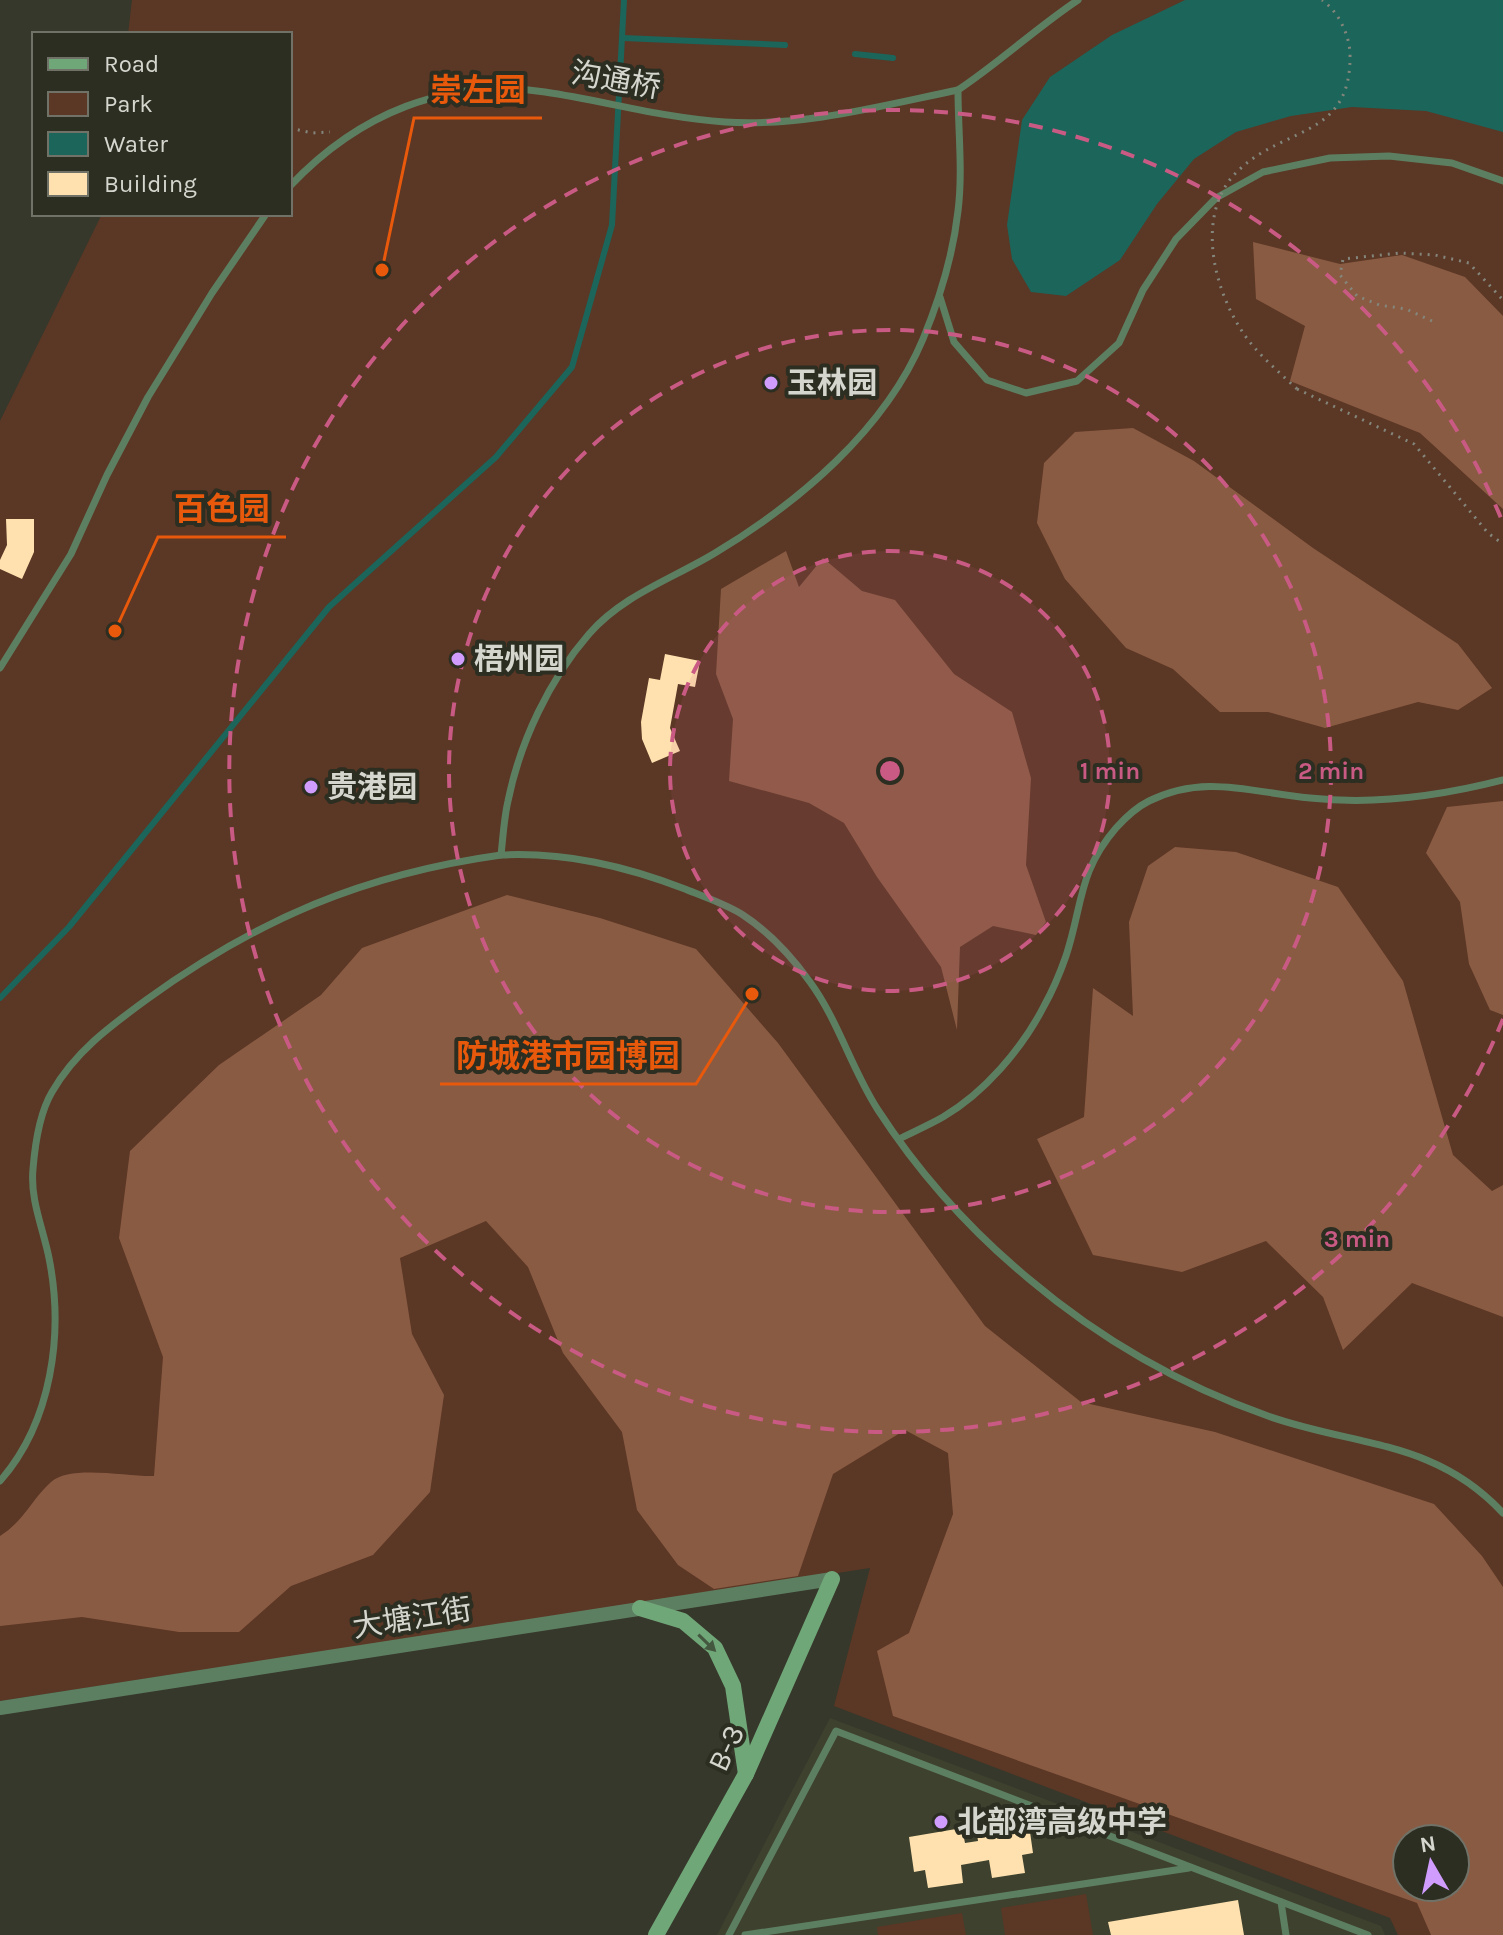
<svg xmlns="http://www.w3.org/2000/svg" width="1503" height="1935" viewBox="0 0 1503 1935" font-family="Karla,'Noto Sans SC',sans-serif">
<rect width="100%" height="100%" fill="#36382b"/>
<path fill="#3e412e" d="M830,1718L1381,1926L1385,1935H717Z"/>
<g fill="#5b3725" fill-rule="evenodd">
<path d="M132,0H1503V1935H1398L1390,1918L834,1706L870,1568L0,1701V421L102,214H290V34H128ZM1407,1839H1455V1887H1407Z"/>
<path d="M1086,1894L1093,1935H1005L1001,1908Z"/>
<path d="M962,1913L966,1935H878L877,1927Z"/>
</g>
<g fill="#8a5b43" fill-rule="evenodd">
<path d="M1253,242L1340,264L1402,255L1465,277L1503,316V509L1420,433L1290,381L1305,326L1256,299Z"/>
<path d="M1133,428L1194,461L1313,548L1458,644L1492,688L1458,710L1418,702L1325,728L1268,712H1220L1173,669L1126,648L1065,579L1037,523L1044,463L1075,432Z"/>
<path d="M786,551L799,587L823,558L862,591L895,600L954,674L1012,712L1031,778L1026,865L1046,922L1036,935L993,926L960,947L957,1030L941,967L877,877L844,823L809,803L729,781L733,719L716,674L721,589Z"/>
<path d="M1503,801V1015L1490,1010L1469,964L1460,902L1426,853L1447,807Z"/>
<path d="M1175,847L1236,852L1338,887L1403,981L1453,1155L1492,1191L1503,1185V1317L1412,1283L1343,1350L1323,1297L1266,1241L1182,1272L1093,1255L1037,1139L1084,1117L1093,988L1133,1016L1129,922L1148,866Z"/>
<path d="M507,895L600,918L696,949L778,1043L985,1326L1081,1402L1215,1432L1434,1504L1482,1556L1503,1587V1935H1431L1417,1903L893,1716L877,1651L909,1633L953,1514L948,1453L905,1430L833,1474L798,1576L714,1589L678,1565L637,1510L622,1432L563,1353L528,1267L486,1221L400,1258L412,1334L444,1395L430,1492L373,1555L291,1586L239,1632H179L82,1617L0,1626V1536C25,1520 31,1500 51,1482C70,1464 129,1477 154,1476L163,1357L119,1238L130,1151L219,1065L321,995L362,948ZM1407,1839H1455V1887H1407Z"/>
</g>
<path fill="#1c655a" d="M1185,0H1503V132L1426,111L1352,107L1291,116L1236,132L1194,159L1157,204L1120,260L1066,296L1031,292L1012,259L1007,225L1022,120L1050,77L1112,35Z"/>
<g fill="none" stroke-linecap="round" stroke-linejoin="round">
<g stroke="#1c655a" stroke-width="6">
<path d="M623,38L785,45"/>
<path d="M855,54L893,58"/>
<path d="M0,998L69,927L329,607L496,457L572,367L612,225L624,0"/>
</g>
</g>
<g fill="#fee1af">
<path d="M6,519H34V552L22,579L0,569V560L7,545Z"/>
<path d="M665,654L700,661L695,687L678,684L670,728L680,751L652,763L642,739L641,722L649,678L660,680Z"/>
<path d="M1028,1818L1033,1853L1022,1855L1025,1873L992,1878L989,1860L961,1865L963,1883L928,1888L925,1870L914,1872L909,1837L962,1828L965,1843L978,1841L976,1826Z"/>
<path d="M1238,1900L1244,1935H1111L1108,1922Z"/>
</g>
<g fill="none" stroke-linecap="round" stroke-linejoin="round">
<g stroke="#84867b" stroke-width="3" stroke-dasharray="2 6" stroke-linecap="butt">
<path d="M290,128L312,133L330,132"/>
<path d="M1432,321L1406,309L1379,305L1357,296L1340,275L1343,259L1400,253L1435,255L1469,263L1503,300"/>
<path d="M1297,389L1414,444L1488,533L1503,544"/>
</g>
<g stroke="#5d7f61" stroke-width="7">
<path d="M1078,0C1036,28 1000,62 958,90C958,130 963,171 958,211C953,255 940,298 923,339C885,430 798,503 715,553C672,579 623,595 589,634C549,680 520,742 508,801C504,818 503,837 501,855C566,852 625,866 685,889C704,897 726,904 743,915C769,932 792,957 810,982C838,1020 852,1070 878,1110C919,1173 971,1231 1029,1279C1100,1339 1180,1385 1268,1416C1356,1447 1434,1439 1503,1513"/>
<path d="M290,186C358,114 446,77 545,92C605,101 664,118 725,122C804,127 880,106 958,90"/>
<path d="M940,297L954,342L987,380L1026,393L1077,381L1119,343L1143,290L1176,239L1216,198L1263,172L1330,158L1389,156L1452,163L1503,181"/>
<path d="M0,668L71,554L107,475L148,397L212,293L266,214"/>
<path d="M899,1139C913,1132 929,1125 943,1117C984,1093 1022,1049 1044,1006C1053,990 1060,973 1066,956C1083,904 1078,872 1116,828C1125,818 1137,807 1149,801C1205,773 1253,793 1310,798C1374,805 1441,796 1503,780"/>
<path d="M0,1481C52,1422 64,1333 49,1258C43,1228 30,1200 33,1169C35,1144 39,1114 52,1092C75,1052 109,1027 146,1000C258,919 364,874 501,855"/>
<path d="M1281,1902L1286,1935"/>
<path d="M729,1935L836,1731L1368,1935"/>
<path d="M745,1935L1189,1868"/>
</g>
<path stroke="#5d7f61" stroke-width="14" d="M0,1708L832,1579"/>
<g stroke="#70a778" stroke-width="16">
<path d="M640,1608L683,1621L715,1648L733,1686L746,1774"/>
<path d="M656,1935L746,1774L832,1579"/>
</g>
<path stroke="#84867b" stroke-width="3" stroke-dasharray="2 6" stroke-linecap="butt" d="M1297,389C1282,375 1266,361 1253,346C1215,301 1190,212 1241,168C1287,126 1352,137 1350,53C1349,34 1338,11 1322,0"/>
</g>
<defs><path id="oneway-solid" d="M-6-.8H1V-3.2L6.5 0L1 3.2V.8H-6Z" transform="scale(2)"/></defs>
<use fill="#445840" href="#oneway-solid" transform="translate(707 1643) rotate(44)"/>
<circle cx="890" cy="771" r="220" fill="#c95a83" fill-opacity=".12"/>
<g fill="none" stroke="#c95a83" stroke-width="4" stroke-dasharray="14 10">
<circle cx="890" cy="771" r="220"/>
<circle cx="890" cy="771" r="441"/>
<path d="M1503 1019A661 661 0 1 1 1503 523"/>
</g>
<g fill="#d09dff" stroke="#2c2e22" stroke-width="3">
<circle cx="771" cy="383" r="8"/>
<circle cx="458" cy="659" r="8"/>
<circle cx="311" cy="787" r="8"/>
<circle cx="941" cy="1822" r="8"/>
</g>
<g text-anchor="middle" stroke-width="8" stroke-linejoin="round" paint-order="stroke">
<g font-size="30" fill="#d5d6ce" stroke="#2c2e22">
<text transform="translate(616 80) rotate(10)" y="10">沟通桥</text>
<text transform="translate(412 1618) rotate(-9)" y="10">大塘江街</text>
<text transform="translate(726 1748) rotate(-65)" y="10">B-3</text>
</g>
<g font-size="30" font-weight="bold" fill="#d5d6ce" stroke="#2c2e22" text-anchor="start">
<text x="787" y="393">玉林园</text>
<text x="474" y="669">梧州园</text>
<text x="327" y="797">贵港园</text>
<text x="957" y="1832">北部湾高级中学</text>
</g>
</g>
<circle cx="890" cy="771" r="12" fill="#c95a83" stroke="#2c2e22" stroke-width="4"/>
<g font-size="24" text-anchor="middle" font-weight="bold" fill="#c95a83" stroke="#2c2e22" stroke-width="8" stroke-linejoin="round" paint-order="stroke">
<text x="1110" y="779">1 min</text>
<text x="1331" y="779">2 min</text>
<text x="1357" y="1247">3 min</text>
</g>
<path fill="none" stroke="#e8590c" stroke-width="3" d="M382 270L414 118H542M115 631L158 537H286M752 994L696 1084H440"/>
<g fill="#e8590c" stroke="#2c2e22" stroke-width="3">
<circle cx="382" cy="270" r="8"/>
<circle cx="115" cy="631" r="8"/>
<circle cx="752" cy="994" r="8"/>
</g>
<g font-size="32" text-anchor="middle" font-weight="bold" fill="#e8590c" stroke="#2c2e22" stroke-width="8" stroke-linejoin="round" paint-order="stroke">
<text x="478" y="101">崇左园</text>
<text x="222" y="520">百色园</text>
<text x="568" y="1067">防城港市园博园</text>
</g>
<rect x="32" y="32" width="260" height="184" fill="#2c2e22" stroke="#707167" stroke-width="2"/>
<rect x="48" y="58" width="40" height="12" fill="#70a778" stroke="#707167" stroke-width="2"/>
<text x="104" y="72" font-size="24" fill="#d5d6ce">Road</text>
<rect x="48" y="92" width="40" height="24" fill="#5b3725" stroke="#707167" stroke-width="2"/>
<text x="104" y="112" font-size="24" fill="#d5d6ce">Park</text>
<rect x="48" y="132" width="40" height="24" fill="#1c655a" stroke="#707167" stroke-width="2"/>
<text x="104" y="152" font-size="24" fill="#d5d6ce">Water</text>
<rect x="48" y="172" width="40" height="24" fill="#fee1af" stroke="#707167" stroke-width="2"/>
<text x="104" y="192" font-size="24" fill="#d5d6ce">Building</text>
<g transform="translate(1431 1863) rotate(351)"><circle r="38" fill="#2c2e22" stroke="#707167" stroke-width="2"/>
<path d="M0-6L14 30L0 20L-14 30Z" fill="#d09dff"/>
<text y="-12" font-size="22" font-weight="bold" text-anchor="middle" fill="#d5d6ce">N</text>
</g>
</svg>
